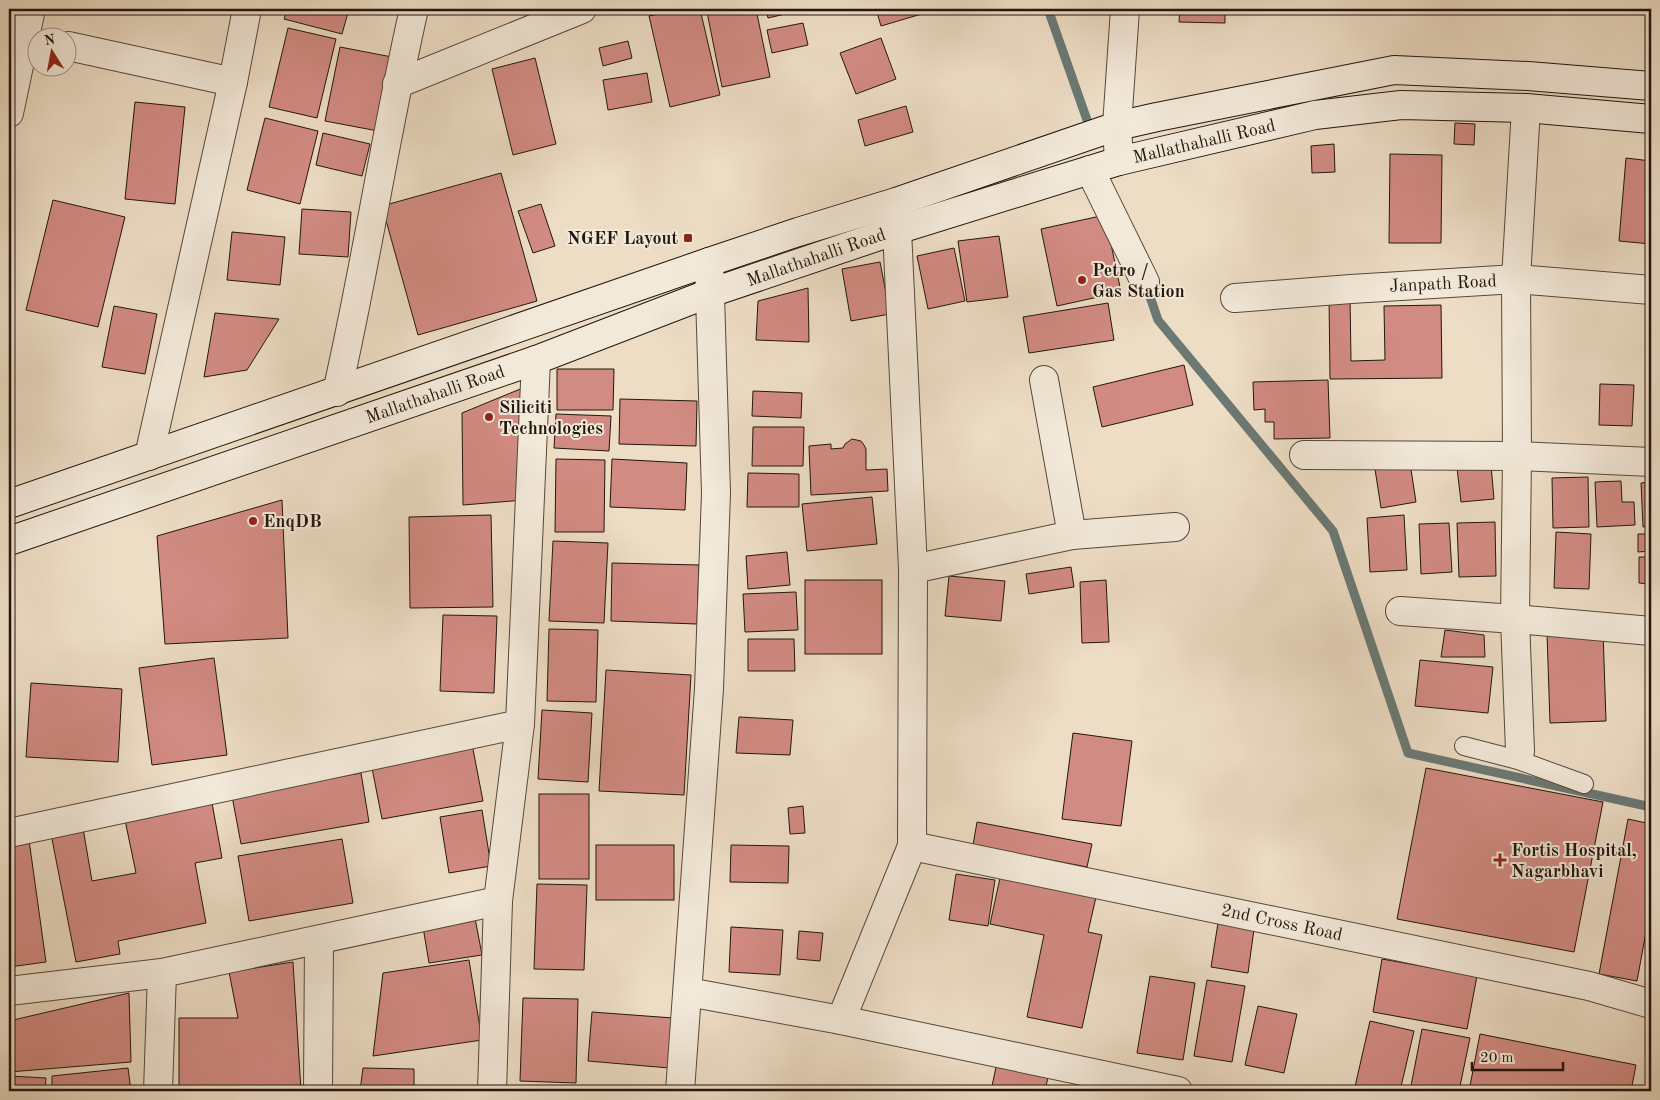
<svg xmlns="http://www.w3.org/2000/svg" width="1660" height="1100" viewBox="0 0 1660 1100" font-family="'Old Standard TT',serif">
<rect width="100%" height="100%" fill="#edddc5"/>
<filter id="stains"><feTurbulence type="fractalNoise" baseFrequency=".004" numOctaves="4"/><feColorMatrix values="0 0 0 0 .2 0 0 0 0 .09 0 0 0 0 .02 0 0 0 .5 -.17"/></filter>
<radialGradient id="worn" r=".72"><stop offset=".6" stop-color="#630" stop-opacity="0"/><stop offset="1" stop-color="#630" stop-opacity=".3"/></radialGradient>
<g fill="none" stroke-linecap="round" stroke-linejoin="round">
<g stroke="#6a7974" stroke-width="9">
<path d="M1048,9L1087,120"/>
<path d="M1146,285L1158,320L1333,531L1408,753L1651,807"/>
</g>
</g>
<g fill="#d28b82" stroke="#22160d">
<path d="M287,9H349L342,34L284,19Z"/>
<path d="M682,9H700L720,95L670,107L649,16Z"/>
<path d="M725,9H756L770,77L722,87L707,12Z"/>
<path d="M766,9H807L768,18Z"/>
<path d="M876,9H924L925,13L881,26Z"/>
<path d="M1180,9H1225V23L1179,22Z"/>
<path d="M803,23L808,45L772,53L767,30Z"/>
<path d="M288,28L336,39L317,118L269,107Z"/>
<path d="M881,38L896,79L856,94L840,53Z"/>
<path d="M628,41L632,58L603,66L599,48Z"/>
<path d="M340,47L392,57L378,131L325,121Z"/>
<path d="M535,58L556,144L513,155L492,69Z"/>
<path d="M647,73L652,102L608,110L603,80Z"/>
<path d="M135,102L185,107L175,204L125,199Z"/>
<path d="M906,106L913,132L865,146L858,120Z"/>
<path d="M265,118L318,131L300,204L247,190Z"/>
<path d="M1455,123L1475,124L1474,145L1454,144Z"/>
<path d="M323,133L370,144L362,176L316,165Z"/>
<path d="M1334,144L1335,172L1312,173L1311,146Z"/>
<path d="M1390,154L1442,155L1441,243H1389Z"/>
<path d="M1626,158L1651,161V244L1619,241Z"/>
<path d="M501,173L537,301L418,335L382,206Z"/>
<path d="M53,200L125,217L98,327L26,310Z"/>
<path d="M541,204L555,246L533,253L518,211Z"/>
<path d="M302,209L351,212L348,257L299,254Z"/>
<path d="M1105,215L1121,292L1057,306L1041,229Z"/>
<path d="M232,232L285,237L280,285L227,280Z"/>
<path d="M999,236L1008,297L967,302L958,241Z"/>
<path d="M954,248L965,301L928,309L917,256Z"/>
<path d="M880,262L890,314L851,321L842,269Z"/>
<path d="M808,288L809,342L756,340L758,301Z"/>
<path d="M1329,297H1350L1351,361L1385,360L1384,306L1441,305L1442,378L1330,379Z"/>
<path d="M1108,303L1114,340L1029,353L1023,317Z"/>
<path d="M114,306L157,314L145,374L102,367Z"/>
<path d="M215,313L279,319L247,370L204,377Z"/>
<path d="M1184,365L1193,405L1102,427L1093,387Z"/>
<path d="M557,369H614L613,410H557Z"/>
<path d="M1328,380L1330,438L1274,439V422H1265V409L1254,410L1253,382Z"/>
<path d="M1600,384L1634,385L1632,426L1599,425Z"/>
<path d="M530,385L524,500L463,505L462,413Z"/>
<path d="M753,391L802,393L801,418L752,416Z"/>
<path d="M620,399L697,401L696,446L619,444Z"/>
<path d="M556,414L611,416L609,451L554,448Z"/>
<path d="M753,427H804L803,466H752Z"/>
<path d="M852,439L861,441L864,445L866,449V470L887,469L888,491L811,495L809,446L831,444V449L843,448L845,444Z"/>
<path d="M556,459L605,460L604,532H555Z"/>
<path d="M612,459L687,463L685,510L610,507Z"/>
<path d="M1410,463L1416,502L1381,508L1375,469Z"/>
<path d="M1491,465L1494,499L1461,502L1457,468Z"/>
<path d="M748,473L799,474V507H747Z"/>
<path d="M1588,477L1589,527L1553,528L1552,478Z"/>
<path d="M1621,481L1622,502H1634L1635,525L1597,527L1595,482Z"/>
<path d="M1651,482V526L1643,527L1641,483Z"/>
<path d="M872,497L877,544L807,551L802,504Z"/>
<path d="M282,500L288,638L165,644L157,536Z"/>
<path d="M491,515L493,607L410,608L409,517Z"/>
<path d="M1404,515L1407,570L1370,572L1367,518Z"/>
<path d="M1495,522L1496,576L1459,577L1457,523Z"/>
<path d="M1449,523L1452,572L1421,574L1419,524Z"/>
<path d="M1556,532L1591,534L1589,589L1554,588Z"/>
<path d="M1638,534H1651V551L1638,552Z"/>
<path d="M553,541L608,543L604,623L549,621Z"/>
<path d="M787,552L790,585L748,589L746,556Z"/>
<path d="M1639,557H1651V584L1639,583Z"/>
<path d="M612,563L699,565L697,624L611,621Z"/>
<path d="M1071,567L1074,587L1029,594L1026,574Z"/>
<path d="M949,576L1005,581L1001,621L945,616Z"/>
<rect x="805" y="580" width="77" height="74"/>
<path d="M1106,580L1109,642L1082,643L1080,582Z"/>
<path d="M796,592L798,630L745,632L743,594Z"/>
<path d="M443,615L497,616L494,693L440,691Z"/>
<path d="M549,629L598,630L596,702L547,701Z"/>
<path d="M1445,630L1484,635L1485,657H1441Z"/>
<path d="M1603,631L1606,721L1550,723L1547,633Z"/>
<path d="M748,639H794L795,671H748Z"/>
<path d="M214,658L227,755L152,765L139,668Z"/>
<path d="M1420,660L1493,667L1488,713L1415,706Z"/>
<path d="M606,670L691,675L684,795L599,791Z"/>
<path d="M31,683L122,689L118,762L26,757Z"/>
<path d="M542,710L592,713L588,782L538,779Z"/>
<path d="M739,717L793,720L790,755L736,753Z"/>
<path d="M1073,733L1132,741L1121,826L1062,819Z"/>
<path d="M472,744L483,801L382,819L371,763Z"/>
<path d="M1426,768L1603,802L1574,952L1397,919Z"/>
<path d="M361,773L369,822L241,844L232,796Z"/>
<rect x="539" y="794" width="50" height="85"/>
<path d="M212,803L222,858L195,863L206,923L118,941L120,954L76,962L51,834L83,828L92,881L136,873L125,820Z"/>
<path d="M803,806L805,833L790,834L788,808Z"/>
<path d="M482,810L491,866L449,873L440,817Z"/>
<path d="M1628,819L1651,824V905L1637,981L1599,974Z"/>
<path d="M977,822L1092,844L1087,867L973,845Z"/>
<path d="M342,839L353,903L249,921L238,856Z"/>
<path d="M29,840L46,962L9,967V843Z"/>
<rect x="596" y="845" width="78" height="55"/>
<path d="M731,845L789,846L788,883L730,882Z"/>
<path d="M956,874L995,880L988,926L949,920Z"/>
<path d="M1000,878L1096,897L1088,932L1102,935L1082,1028L1027,1017L1044,935L990,924Z"/>
<path d="M537,884L587,885L584,970L534,969Z"/>
<path d="M475,918L482,955L429,963L423,927Z"/>
<path d="M1218,923L1254,929L1248,973L1211,967Z"/>
<path d="M731,927L783,930L780,975L729,972Z"/>
<path d="M799,931L823,933L820,961L797,959Z"/>
<path d="M1382,959L1477,976L1467,1029L1373,1012Z"/>
<path d="M469,960L482,1040L373,1056L383,973Z"/>
<path d="M293,962L301,1091H179V1018H238L229,972Z"/>
<path d="M1150,976L1195,983L1183,1060L1137,1053Z"/>
<path d="M1207,980L1245,986L1232,1062L1194,1056Z"/>
<path d="M129,993L131,1062L9,1072V1021Z"/>
<path d="M523,998L578,999L576,1083L520,1081Z"/>
<path d="M1258,1006L1297,1014L1284,1073L1245,1065Z"/>
<path d="M592,1012L673,1018L669,1068L588,1061Z"/>
<path d="M1370,1021L1414,1031L1400,1091H1354Z"/>
<path d="M1422,1029L1470,1038L1459,1091H1410Z"/>
<path d="M1480,1034L1636,1065L1631,1091H1469Z"/>
<path d="M996,1067L1048,1077L1045,1091H991Z"/>
<path d="M128,1068L131,1091H52V1076Z"/>
<path d="M363,1068L414,1069V1091H360Z"/>
<path d="M9,1076L46,1078L45,1091H9Z"/>
</g>
<g fill="none" stroke-linecap="round" stroke-linejoin="round">
<defs>
<path id="service" d="M1464,746L1518,760L1584,784"/>
<g id="minor">
<path d="M68,46L233,82L149,456"/>
<path d="M233,82L247,9"/>
<path d="M397,84L582,9"/>
<path d="M9,113L31,9"/>
<path d="M1090,170L1145,282"/>
<path d="M1235,298L1351,289L1516,279L1651,290"/>
<path d="M1044,380L1072,535"/>
<path d="M337,392C366,265 385,136 414,9"/>
<path d="M1304,455L1517,456L1651,462"/>
<path d="M913,569L1072,535L1175,527"/>
<path d="M1400,611L1515,619L1517,456L1516,279L1526,108"/>
<path d="M1520,751L1515,619L1651,631"/>
<path d="M9,833L520,724L536,360"/>
<path d="M912,846L1589,986L1651,1004"/>
<path d="M9,991L162,973L498,901"/>
<path d="M688,992L841,1020L1178,1091"/>
<path d="M841,1020L912,846L913,569L897,230"/>
<path d="M158,1091L162,973"/>
<path d="M318,1091L319,940"/>
<path d="M492,1091L498,901L520,724"/>
</g>
<g id="tertiary">
<path d="M1119,161L1117,126L1125,9"/>
<path d="M680,1091L709,689L716,493L709,262"/>
</g>
<g id="secondary">
<path d="M9,504L709,262L798,232L896,202L1117,126L1157,117L1394,70L1528,76L1651,86"/>
<path d="M9,541L536,360L710,293L897,230L1119,161L1315,115L1401,105L1526,108L1651,119"/>
</g>
</defs>
<use href="#service" stroke="#55483b" stroke-width="20"/>
<use href="#minor" stroke="#55483b" stroke-width="30"/>
<use href="#tertiary" stroke="#55483b" stroke-width="30"/>
<use href="#secondary" stroke="#22160d" stroke-width="30"/>
<use href="#service" stroke="#f3e9d9" stroke-width="18"/>
<use href="#minor" stroke="#f3e9d9" stroke-width="28"/>
<use href="#tertiary" stroke="#f3e9d9" stroke-width="28"/>
<use href="#secondary" stroke="#f3e9d9" stroke-width="28"/>
</g>
<g fill="#8f2418" stroke="#f3e9d9" stroke-width="2">
<rect x="683" y="233" width="10" height="10" rx="2.5"/>
<circle cx="1082" cy="280" r="5"/>
<circle cx="489" cy="417" r="5"/>
<circle cx="253" cy="521" r="5"/>
<path d="M1497.5 852.5h5v5h5v5h-5v5h-5v-5h-5v-5h5z"/>
</g>
<g text-anchor="middle" stroke-width="4" stroke-linejoin="round" paint-order="stroke">
<g font-size="18" fill="#22160d" stroke="#f3e9d9">
<text transform="translate(1204 141) rotate(-13)" y="6">Mallathahalli Road</text>
<text transform="translate(816 257) rotate(-19)" y="6">Mallathahalli Road</text>
<text transform="translate(1443 283) rotate(-3)" y="6">Janpath Road</text>
<text transform="translate(435 394) rotate(-19)" y="6">Mallathahalli Road</text>
<text transform="translate(1282 922) rotate(12)" y="6">2nd Cross Road</text>
</g>
<g font-size="18" font-weight="bold" fill="#22160d" stroke="#f3e9d9" text-anchor="start">
<text x="678" y="244" text-anchor="end">NGEF Layout</text>
<text x="1092" y="276">Petro /<tspan x="1092" dy="21">Gas Station</tspan></text>
<text x="499" y="413">Siliciti<tspan x="499" dy="21">Technologies</tspan></text>
<text x="263" y="527">EnqDB</text>
<text x="1511" y="856">Fortis Hospital,<tspan x="1511" dy="21">Nagarbhavi</tspan></text>
</g>
</g>
<rect width="1660" height="1100" fill="none" stroke="#edddc5" stroke-width="30"/>
<rect x="10" y="10" width="1640" height="1080" fill="none" stroke="#22160d" stroke-width="2.5"/>
<rect x="15" y="15" width="1630" height="1070" fill="none" stroke="#22160d"/>
<g transform="translate(52 52) rotate(349)"><circle r="24" fill="#f3e9d9" stroke="#9f9587"/>
<path d="M0-4L9 19L0 12L-9 19Z" fill="#8f2418"/>
<text y="-8" font-size="14" font-weight="bold" text-anchor="middle" fill="#22160d">N</text>
</g>
<path d="M1472 1062v8h91v-8" fill="none" stroke="#22160d" stroke-width="2.5"/>
<text x="1480" y="1062" font-size="15" fill="#22160d" stroke="#f3e9d9" stroke-width="4" paint-order="stroke">20 m</text>
<rect width="100%" height="100%" filter="url(#stains)"/>
<rect width="100%" height="100%" fill="url(#worn)"/>
</svg>
